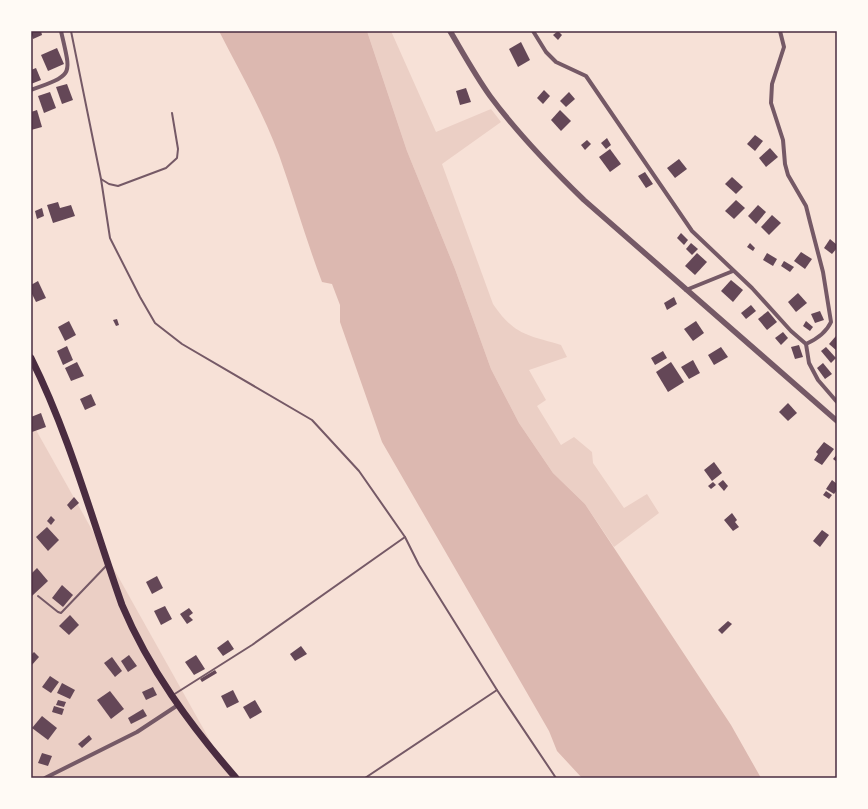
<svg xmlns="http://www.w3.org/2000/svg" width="868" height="809" viewBox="0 0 868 809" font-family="'DM Sans',sans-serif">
<rect width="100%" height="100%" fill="#f7e1d7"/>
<g fill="#ebcfc5">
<path d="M367,31H391L436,132L491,109L501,122L442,164L493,304C514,335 527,335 561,345L567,357L529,370L546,400L537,406L561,445L574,437L592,452L593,463L624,508L647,494L659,513L614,547L585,504L553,473L519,423L491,369L455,269L407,151Z"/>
<path d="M31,421L231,778H31Z"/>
</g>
<path fill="#dcb8b0" d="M219,31H367L407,151L455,269L491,369L519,423L553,473L585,504L731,725L761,778H582L557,751L549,731L382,442L340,322V305L332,284L322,282C306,240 294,197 279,155C263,112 240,72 219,31Z"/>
<g fill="#644757">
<path d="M31,31H41L42,35L33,39Z"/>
<path d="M558,31L562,35L558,40L553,35Z"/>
<path d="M521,42L530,60L518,67L509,49Z"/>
<path d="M57,48L64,64L48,71L41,55Z"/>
<path d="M36,68L41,80L31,84V70Z"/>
<path d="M67,84L73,100L62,104L56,87Z"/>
<path d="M466,88L471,102L460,105L456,91Z"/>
<path d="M544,90L550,96L543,104L537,98Z"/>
<path d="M50,92L56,108L44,113L38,96Z"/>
<path d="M569,92L575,99L566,107L560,101Z"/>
<path d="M37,110L42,127L31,130V112Z"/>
<path d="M560,110L571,121L561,131L551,120Z"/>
<path d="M755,135L763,141L755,151L747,144Z"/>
<path d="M607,138L611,145L606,149L601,143Z"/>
<path d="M587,140L591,144L585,150L581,145Z"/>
<path d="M770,148L778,157L766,167L759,158Z"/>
<path d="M610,149L621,164L610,172L599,157Z"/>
<path d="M679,159L687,169L675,178L667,168Z"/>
<path d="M645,172L653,184L646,188L638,176Z"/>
<path d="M732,177L743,187L736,194L725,184Z"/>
<path d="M736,200L745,208L734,219L725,211Z"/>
<path d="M58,202L60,208L71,205L75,216L53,223L47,205Z"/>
<path d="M758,205L766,212L756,224L748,216Z"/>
<path d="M42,208L44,216L37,219L35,211Z"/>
<path d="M772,215L781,223L769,235L761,227Z"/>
<path d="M681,233L688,240L684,245L677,238Z"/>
<path d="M830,239L837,245V248L832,254L824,248Z"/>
<path d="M691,243L698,249L692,255L686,249Z"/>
<path d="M750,243L755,248L753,251L747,247Z"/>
<path d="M801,252L812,259L805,269L794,261Z"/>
<path d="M697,253L707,262L695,275L685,266Z"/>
<path d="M767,253L777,259L773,266L763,260Z"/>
<path d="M784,261L794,267L790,272L781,266Z"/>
<path d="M731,280L743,290L733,302L721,291Z"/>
<path d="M38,281L46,298L36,302L31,292V285Z"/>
<path d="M798,293L807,303L796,312L788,302Z"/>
<path d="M674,297L677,304L667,310L664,303Z"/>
<path d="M751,305L756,311L746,319L741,313Z"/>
<path d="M768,311L777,322L767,330L758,319Z"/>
<path d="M820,311L824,320L815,323L811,314Z"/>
<path d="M117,319L119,325L116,326L113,320Z"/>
<path d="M69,321L76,335L65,341L58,327Z"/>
<path d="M696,321L704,333L693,341L684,329Z"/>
<path d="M806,321L813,327L810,331L803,326Z"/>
<path d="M783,332L788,338L781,345L775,338Z"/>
<path d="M836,336L837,337V351L829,344Z"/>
<path d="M799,345L803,357L795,359L791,347Z"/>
<path d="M67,346L73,360L63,365L57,351Z"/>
<path d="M721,347L728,357L714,365L708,355Z"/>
<path d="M826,347L836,358L831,363L821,351Z"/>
<path d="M663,351L667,358L655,365L651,358Z"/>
<path d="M693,360L700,373L689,379L681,367Z"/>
<path d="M77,362L84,376L71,381L65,368Z"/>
<path d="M671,362L684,382L668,392L656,372Z"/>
<path d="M823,363L832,374L825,379L817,368Z"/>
<path d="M91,394L96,405L85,410L80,399Z"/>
<path d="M788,403L797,413L788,421L779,412Z"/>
<path d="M41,413L46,427L32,432L31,417Z"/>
<path d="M824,442L834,449L822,465L814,460L818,454L816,452Z"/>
<path d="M837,454V462L833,459Z"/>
<path d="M714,462L722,473L712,481L704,470Z"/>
<path d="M723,480L728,486L724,491L718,484Z"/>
<path d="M832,480L837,484V490L834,494L826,489Z"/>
<path d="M713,482L716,485L711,489L708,486Z"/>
<path d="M826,491L832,495L829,499L823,495Z"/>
<path d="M74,497L79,503L71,510L67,505Z"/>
<path d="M732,513L737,520L735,522L739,527L733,531L724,520Z"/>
<path d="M51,516L55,520L51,525L47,521Z"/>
<path d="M47,527L59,540L48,551L36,537Z"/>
<path d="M822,530L829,535L820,547L813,541Z"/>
<path d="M37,568L48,581L32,596L31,574Z"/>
<path d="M157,576L163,588L152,594L146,582Z"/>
<path d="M62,585L73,595L63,607L52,598Z"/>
<path d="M165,606L172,619L161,625L154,611Z"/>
<path d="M189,608L193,613L189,616L193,620L187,624L180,614Z"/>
<path d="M70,615L79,625L69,635L59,626Z"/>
<path d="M728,621L732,624L722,634L718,630Z"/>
<path d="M228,640L234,649L223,656L217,648Z"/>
<path d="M301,646L307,654L295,661L290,654Z"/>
<path d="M34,652L39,657L31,666V655Z"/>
<path d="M129,655L137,666L128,672L121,661Z"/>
<path d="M196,655L205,669L194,675L185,662Z"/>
<path d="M112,657L122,671L115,677L104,663Z"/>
<path d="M215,670L217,673L202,682L200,679Z"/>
<path d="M50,676L59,682L51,693L42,687Z"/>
<path d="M62,683L75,690L70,699L57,693Z"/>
<path d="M153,687L157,695L146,700L142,692Z"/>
<path d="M233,690L239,702L227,708L221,696Z"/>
<path d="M110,691L124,709L111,719L97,700Z"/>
<path d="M58,700L66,702L64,707L56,705Z"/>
<path d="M255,700L262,712L250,719L243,707Z"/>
<path d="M54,706L64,709L62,715L52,712Z"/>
<path d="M143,709L147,716L131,724L128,718Z"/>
<path d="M42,716L57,728L48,740L32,728Z"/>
<path d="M89,735L92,739L82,748L78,744Z"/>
<path d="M42,753L52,756L48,766L38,763Z"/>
</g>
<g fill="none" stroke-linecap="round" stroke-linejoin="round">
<g stroke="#755966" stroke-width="2">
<path d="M71,31L101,179L110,238L140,297L155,323L182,344L312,420L359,471L405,537L419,565L497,690L556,778"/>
<path d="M101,179L109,184L118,186L166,168L177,158L178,149L172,113"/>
<path d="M38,596L58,612L61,613L107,565"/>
<path d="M173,695L252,645L405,537"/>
<path d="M365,778L497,690"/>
</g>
<g stroke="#755966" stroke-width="4">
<path d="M533,31L546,52L556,62L586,76L692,231L752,288L791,331L806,344L809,363L818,380L837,402"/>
<path d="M780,31L784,47L772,84L771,103L783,140L785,164L788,175L806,206L810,222L823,272L831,322C826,333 817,339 806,344"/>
<path d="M31,90C75,74 71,76 61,31"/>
<path d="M686,290L733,271"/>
<path d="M45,778L137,732L178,705"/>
</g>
<path stroke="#755966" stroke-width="5.5" d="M450,31C463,53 475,75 490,96C518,134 550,167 584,200L837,421"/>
<path stroke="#4a2c40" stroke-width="7" d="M31,358C70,436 93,523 122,605C149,669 190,725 236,778"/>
</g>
<rect width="868" height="809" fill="none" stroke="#fffaf5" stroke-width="64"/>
<rect x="32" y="32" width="804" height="745" fill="none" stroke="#4a2c40" stroke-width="1.5"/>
</svg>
